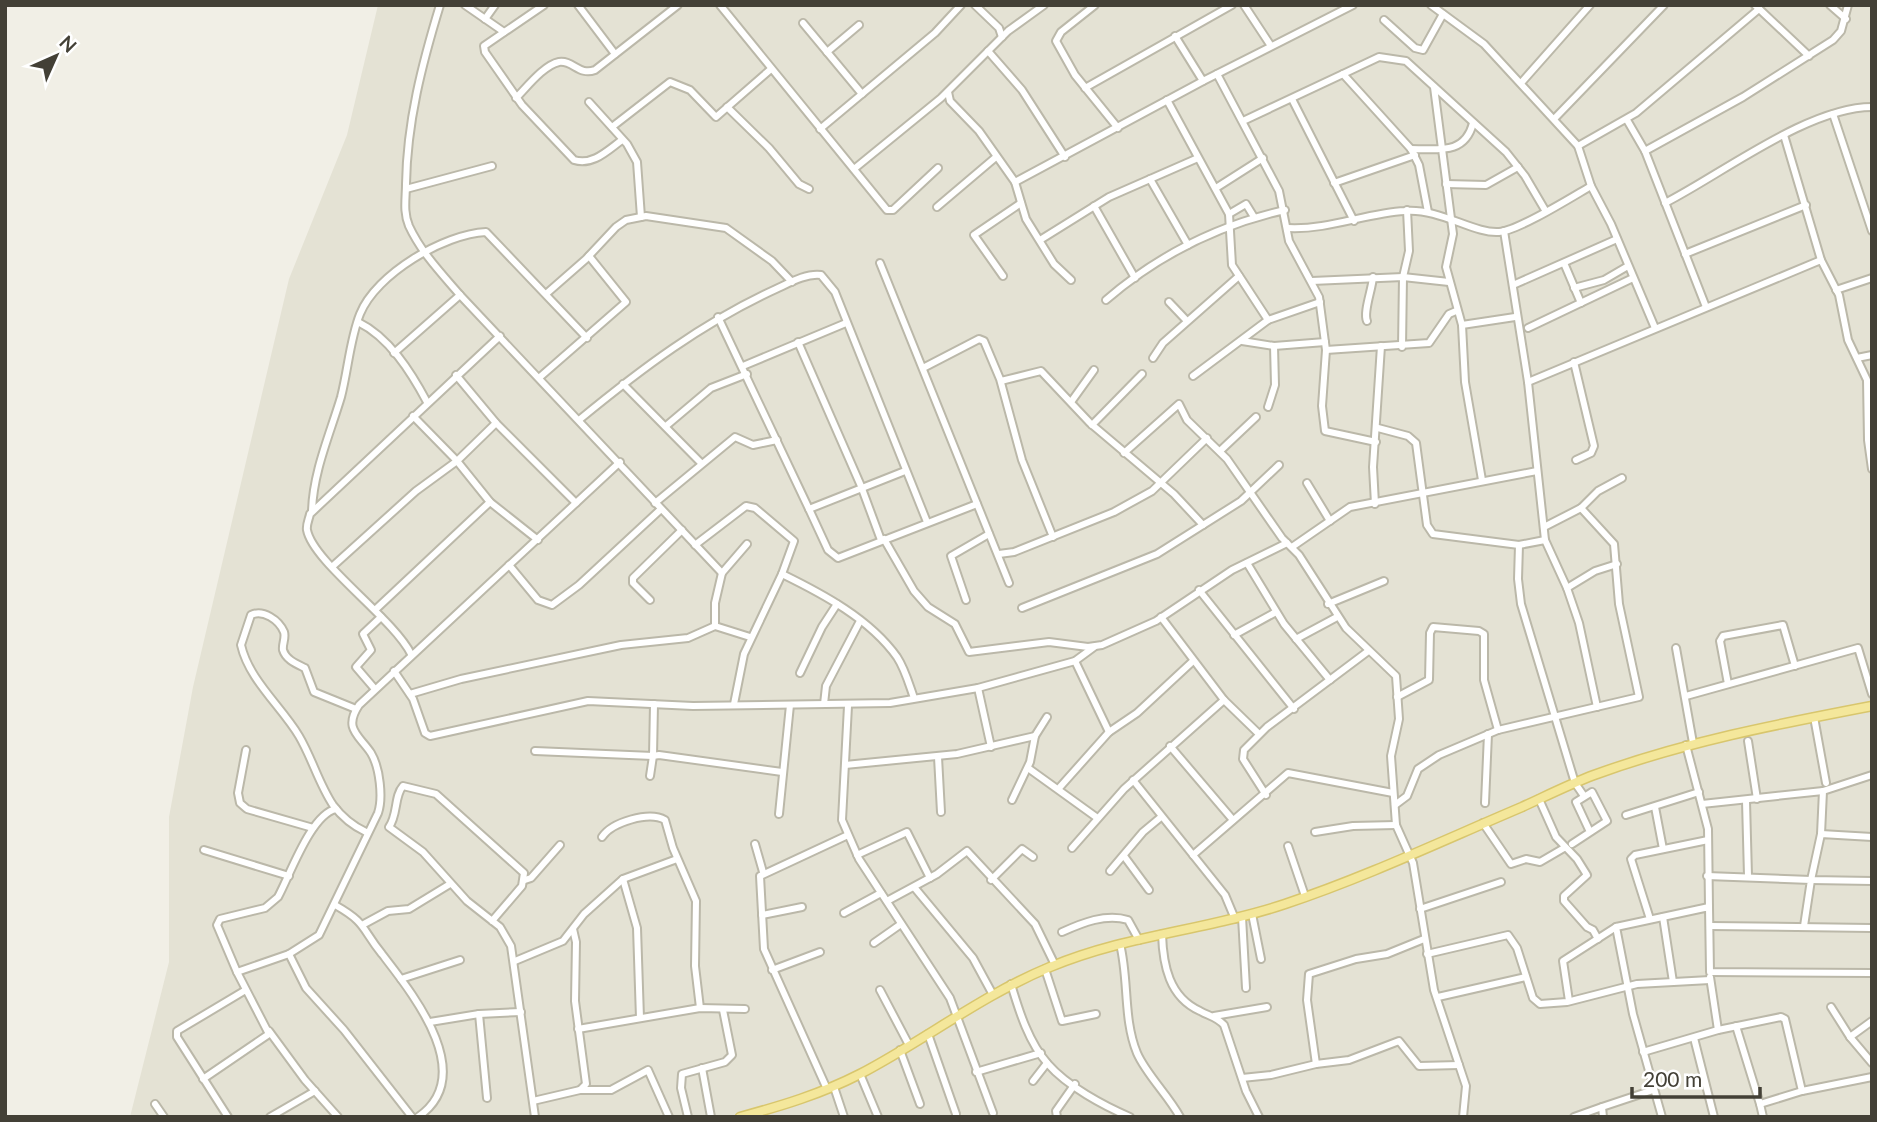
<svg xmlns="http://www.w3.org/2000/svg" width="1877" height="1122" viewBox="0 0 1877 1122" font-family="Lato,sans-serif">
<rect width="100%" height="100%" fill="#f1efe6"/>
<path fill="#e4e2d4" d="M378,5H1872V1117H130L169,962V817L193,687L289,279L347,135Z"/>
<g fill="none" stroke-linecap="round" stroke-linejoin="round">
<defs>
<g id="minor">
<path d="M440,5C422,64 407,122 406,184C406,198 403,212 409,226C421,252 441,273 460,295L722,573"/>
<path d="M465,5L504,32"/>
<path d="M544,5L484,46L485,52L522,105L574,160C593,166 608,150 622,140"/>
<path d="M578,5L615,54"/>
<path d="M720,5L887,210H893L938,168"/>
<path d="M975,5L999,28L1002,37"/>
<path d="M1095,5L1061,32L1056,41L1075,75L1118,128"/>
<path d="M1244,5L1271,46"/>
<path d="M1431,5L1484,44L1578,146L1591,186L1611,224L1655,328"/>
<path d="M1755,5L1809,56"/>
<path d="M1830,5L1846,19"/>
<path d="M485,19L495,5"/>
<path d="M1384,20L1415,48L1423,50L1443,14"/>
<path d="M803,23L862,94"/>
<path d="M1175,36L1203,81"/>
<path d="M988,51L1022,90L1065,157"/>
<path d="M827,52L859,25"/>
<path d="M1217,74L1279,191L1289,241L1319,297L1326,350L1322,406L1325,431L1376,442"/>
<path d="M1343,74L1379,57L1406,61L1506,152L1525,176L1545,210"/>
<path d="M1521,83L1590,5"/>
<path d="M1434,87L1453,234L1446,267L1462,325L1465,382L1482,480"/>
<path d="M1085,88L1232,5"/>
<path d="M948,92L950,101L979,131L1015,182L1203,81L1353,5"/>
<path d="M516,98C527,87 544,65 559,62C573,60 579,76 595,70L678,5"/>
<path d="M1292,99L1354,221"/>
<path d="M1167,100L1229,214L1232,265L1268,320"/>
<path d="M589,102L627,144L637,162L641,217"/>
<path d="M727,107L769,148L799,184L809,189"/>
<path d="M1833,114L1872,231"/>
<path d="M1555,118L1664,5"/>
<path d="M1627,120L1645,151"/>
<path d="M1243,121L1343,74L1411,149L1419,165L1428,212"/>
<path d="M612,127L670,82L690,90L716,117L771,69"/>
<path d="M820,129L935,33L961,5"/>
<path d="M1784,135L1821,260"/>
<path d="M1578,146L1636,113L1759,9"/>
<path d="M1411,149C1438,149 1465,155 1473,123"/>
<path d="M854,169L941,98L1008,31L1044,5"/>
<path d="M1150,179L1188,245"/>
<path d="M1015,182L1026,219L1054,264L1071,280"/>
<path d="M1334,183L1415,155"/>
<path d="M1446,184L1486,185L1518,167"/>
<path d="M1216,188L1263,158"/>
<path d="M406,189L492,166"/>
<path d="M1665,203C1722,174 1808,107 1872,107"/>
<path d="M1094,206L1135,278"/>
<path d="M937,207L996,157"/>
<path d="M1229,214L1246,204L1254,217"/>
<path d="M1288,228C1329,230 1366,213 1405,211C1440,208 1474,234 1499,232C1518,231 1572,197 1591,186"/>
<path d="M1504,231L1528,382L1545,540L1567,588L1579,623L1597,707"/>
<path d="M1040,240L1109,197L1198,158"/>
<path d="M1685,254L1806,205"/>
<path d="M880,263L1009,583"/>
<path d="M1564,263L1581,303"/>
<path d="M1003,276L974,235L1021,203"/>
<path d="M1312,281L1403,277L1449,282"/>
<path d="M1513,285L1617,239"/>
<path d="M1574,288L1604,280L1628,266"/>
<path d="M1836,290L1872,278"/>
<path d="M546,294L586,259L616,227L626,220L646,216L726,228L772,261L792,282"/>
<path d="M1106,300C1157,256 1219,225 1285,210"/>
<path d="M1169,302L1187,321"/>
<path d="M1706,307L1645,151L1743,97L1833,40L1841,31L1848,5"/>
<path d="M718,317L809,509L905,471"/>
<path d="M1367,321C1363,312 1372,290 1373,277"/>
<path d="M358,322C389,337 411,372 427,402"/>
<path d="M1462,325L1515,317"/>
<path d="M1528,328L1633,278"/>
<path d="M1242,341L1274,346L1325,342"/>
<path d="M798,342L861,486L881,540"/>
<path d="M1402,347L1403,277L1409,251L1407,210"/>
<path d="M1326,350L1429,343L1449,314L1456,311"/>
<path d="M394,353L460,295"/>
<path d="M1153,358L1163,343L1239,276"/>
<path d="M1857,358L1872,355"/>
<path d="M1574,362L1594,446L1591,453L1576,460"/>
<path d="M743,366L846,323"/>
<path d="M923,368L979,339L984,341L1000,379L1022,460L1053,537"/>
<path d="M456,375L496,423L576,503"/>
<path d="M1193,376L1268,320L1320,302"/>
<path d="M540,377L626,302L589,256"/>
<path d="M1001,381L1041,371L1090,423L1174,494L1203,525"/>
<path d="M1528,382L1821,260L1839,295L1848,340L1867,380L1868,440L1872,469"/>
<path d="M623,384L701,463"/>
<path d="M1071,402L1094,370"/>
<path d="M1268,407L1275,385L1274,346"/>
<path d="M413,416L457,461L490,502L538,540"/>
<path d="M579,420C641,369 702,323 776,289C789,283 806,273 821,275L835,292L927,522"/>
<path d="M1092,425L1142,374"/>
<path d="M666,426L711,388L747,374"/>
<path d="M1378,428L1408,436L1416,443L1427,525L1433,534L1519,545L1545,540"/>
<path d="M1220,451L1256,417"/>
<path d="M1124,453L1179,404L1187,420L1227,459L1282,538L1299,555L1346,628L1396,676L1399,719L1391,756L1396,825L1413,863L1434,990L1466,1086L1463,1117"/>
<path d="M1307,483L1330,521"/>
<path d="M655,503L735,437L753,445L777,440"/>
<path d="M1375,504L1373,467L1381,346"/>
<path d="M809,509L828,550L838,558L977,504"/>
<path d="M312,511C313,472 330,434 341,397C348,370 350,339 360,314C376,274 444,234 486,232L587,338"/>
<path d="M1544,527L1581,508L1598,491L1622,478"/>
<path d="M884,539L914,591L928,607L955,624L969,652L1049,642L1088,647L1102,645L1156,621L1232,570L1287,543"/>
<path d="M695,545L746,506L755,508L794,541L782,574L744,654L734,704"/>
<path d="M1519,545L1518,579L1521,604L1575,783L1584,796"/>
<path d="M1292,547L1350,507L1537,471"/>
<path d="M999,554L1014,552L1114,512L1152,491L1207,438"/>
<path d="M1247,563L1284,624L1330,680"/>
<path d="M509,565L538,600L552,605L579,585L661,509"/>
<path d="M333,566L416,491L457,461L496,423"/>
<path d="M782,574C823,594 870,619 897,657C905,669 909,684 914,698"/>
<path d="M1567,588L1595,571L1617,564"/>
<path d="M1199,590L1294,709"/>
<path d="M650,600L633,583V578L682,530"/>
<path d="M966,600L951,556L989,534"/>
<path d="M1328,604L1384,581"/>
<path d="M1022,608L1157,554L1241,501L1279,465"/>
<path d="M375,610L490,502"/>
<path d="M1161,617L1224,700L1259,734"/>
<path d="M715,626V603L722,573L747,544"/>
<path d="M1234,635L1276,612"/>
<path d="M1296,639L1337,617"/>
<path d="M1676,648L1693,743"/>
<path d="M411,654C393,618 313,562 307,530C306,525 309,519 310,514L500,336"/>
<path d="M1075,661L1109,732"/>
<path d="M394,671L413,699L425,733L430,736L588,701L693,706L890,703L978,688L1075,661L1094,647"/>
<path d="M800,673L822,627L837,604"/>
<path d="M1728,684L1720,641L1723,636L1783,625L1795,666"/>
<path d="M374,688L356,667L371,650L363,634L381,617"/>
<path d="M978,688L991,747"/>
<path d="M410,694L461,679L621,645L688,638L715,626L750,637"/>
<path d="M1686,696L1858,648L1872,694"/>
<path d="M1397,697L1429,680L1430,633L1433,627L1479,631L1484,634V680L1498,730"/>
<path d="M824,704L826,686L860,621"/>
<path d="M848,706L842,820L859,859L950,998L993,1113"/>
<path d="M356,709L314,692L305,668C297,664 286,660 283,650C282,644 286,638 284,632C279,620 263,609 251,615L241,645C249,680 281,706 299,736C312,758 319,784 333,805C342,817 353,826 366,832"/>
<path d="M1814,717L1826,783"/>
<path d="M1748,741L1757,799"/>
<path d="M1686,745L1708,829L1709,907"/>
<path d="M1170,746L1233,820"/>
<path d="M246,750L238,793L240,803L247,809L313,828"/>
<path d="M535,751L653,756L654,704"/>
<path d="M938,757L941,812"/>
<path d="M845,765L957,754L1035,736"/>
<path d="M1028,768L1096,817"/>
<path d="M650,776L653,756L659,755L782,772"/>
<path d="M1133,780L1225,895L1235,919"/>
<path d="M1060,787L1109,732L1137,713L1193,661"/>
<path d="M1266,795L1243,759L1244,750L1267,727L1367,652"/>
<path d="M1539,799L1556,837L1577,859L1587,875L1564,896V901L1587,927L1593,930L1598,939"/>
<path d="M1012,800L1030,762L1035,736L1047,717"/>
<path d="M1746,801L1748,876"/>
<path d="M1485,803L1488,734"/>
<path d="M1702,804L1823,791"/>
<path d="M1395,805L1407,796L1418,769L1439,755L1498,730L1639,697L1619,604L1614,544L1581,508"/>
<path d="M1655,807L1663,849"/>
<path d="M779,814L790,705"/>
<path d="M1626,815L1699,792"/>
<path d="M1483,823L1511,864L1526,859L1540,862L1564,848"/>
<path d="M1315,832L1353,826L1396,825"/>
<path d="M1821,834L1823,791L1872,775"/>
<path d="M602,837C612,822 649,811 665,820L673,848L696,901L695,966L700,1008"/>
<path d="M1872,837L1821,834L1811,880L1872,881"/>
<path d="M755,844L763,872"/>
<path d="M1572,844L1607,821L1592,792L1576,802L1590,832"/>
<path d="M1288,846L1305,896"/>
<path d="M1072,848L1124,789L1224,700"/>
<path d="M204,850L289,876"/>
<path d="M857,855L907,832L930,878"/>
<path d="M1193,855L1288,773L1393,793"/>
<path d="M1124,856L1149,890"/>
<path d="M1110,871L1143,832L1161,817"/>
<path d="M1707,876L1811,880L1804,926"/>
<path d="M623,879L637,928L640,1018"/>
<path d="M525,880L531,878L560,845"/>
<path d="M991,880L1022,849L1033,857"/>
<path d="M914,887L973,958L992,993"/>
<path d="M887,901L937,874L967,851L1035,924L1055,965"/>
<path d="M335,905C367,923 361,928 382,954C412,993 479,1075 418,1117"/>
<path d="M1420,909L1501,882"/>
<path d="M844,913L881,893"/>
<path d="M1252,914L1261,959"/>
<path d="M762,915L802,907"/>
<path d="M1242,917L1246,988"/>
<path d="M1663,917L1673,982"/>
<path d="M1650,919L1631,859L1635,855L1708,840"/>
<path d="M492,921L522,886L524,873L436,794L403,786C394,796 398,815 389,827L423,852L467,901L500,927L511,946L535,1117"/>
<path d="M364,924L388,911L409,909L450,884"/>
<path d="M1710,926L1871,928"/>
<path d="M1062,932C1082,923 1106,913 1128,920L1139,940"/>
<path d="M1162,934C1163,965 1169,997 1200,1011C1209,1016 1217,1017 1224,1025L1246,1091L1259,1117"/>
<path d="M1424,939L1387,954L1356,959L1309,974L1307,1000L1316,1064L1349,1060L1399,1041L1419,1066L1459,1065"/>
<path d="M874,943L901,924"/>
<path d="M1120,944C1129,980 1123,1019 1137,1053C1146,1074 1168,1095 1180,1117"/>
<path d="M289,954L306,988L344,1030L412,1117"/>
<path d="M1427,954L1508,935L1517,948L1533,998L1540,1004L1567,1002L1637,984L1710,980"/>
<path d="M515,961L563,941L584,914L623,879L677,859"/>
<path d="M1045,969L1062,1021L1096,1014"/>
<path d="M772,970L820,952"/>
<path d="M237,972L217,925L220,919L265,908L278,897C290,875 311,814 336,809"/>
<path d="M1710,977L1718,1030"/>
<path d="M401,979L460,960"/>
<path d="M1011,984C1019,1011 1029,1043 1048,1064C1067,1086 1104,1106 1130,1117"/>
<path d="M880,990L909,1045"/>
<path d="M1438,997L1526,977"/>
<path d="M1569,1001L1563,961L1616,927"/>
<path d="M1831,1007L1850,1037L1872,1021"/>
<path d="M479,1014L487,1098"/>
<path d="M1214,1016L1267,1007"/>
<path d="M430,1022L479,1014L521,1012"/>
<path d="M1736,1026L1760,1104L1802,1091L1872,1077"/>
<path d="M578,1029L700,1008L745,1009"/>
<path d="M269,1031L305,1080L338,1117"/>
<path d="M928,1034L956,1114"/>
<path d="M1850,1037L1872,1063"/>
<path d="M1694,1038L1714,1117"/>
<path d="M900,1050L920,1104"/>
<path d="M1643,1052L1718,1030L1781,1017L1785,1019L1802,1091"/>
<path d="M702,1068L711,1117"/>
<path d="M976,1072L1041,1053"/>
<path d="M860,1074L878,1117"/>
<path d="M1242,1078L1271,1075L1316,1064"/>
<path d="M203,1079L269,1034L237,972L289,954L319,935L378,813C383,798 380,768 371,753C359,735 343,729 359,705L620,462"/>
<path d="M1033,1081L1047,1063"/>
<path d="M834,1087L844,1117"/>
<path d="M827,1089L764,949L760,876L848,835"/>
<path d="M580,1090H611L648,1070L669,1117"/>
<path d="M533,1101L580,1090L586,1084L575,1001L576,942L573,929"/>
<path d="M155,1104L164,1117"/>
<path d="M1760,1104L1763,1117"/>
<path d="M228,1117L177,1037V1031L244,991"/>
<path d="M270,1117L315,1091"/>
<path d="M688,1117L681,1088L682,1074L725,1062L732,1055L723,1010"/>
<path d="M1057,1117L1056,1111L1075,1084"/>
<path d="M1574,1117L1602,1107"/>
<path d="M1603,1117L1602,1107L1653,1090"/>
<path d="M1662,1117L1633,1014L1616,927L1709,907L1710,972L1872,973"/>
</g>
<path id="major" d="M740,1117C781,1106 821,1094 860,1074C925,1040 982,995 1050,967C1126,935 1208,930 1285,904C1366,877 1444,840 1522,807C1546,796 1570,784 1594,775C1684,742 1778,724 1872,706"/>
</defs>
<use href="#minor" stroke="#bbb8a9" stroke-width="10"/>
<use href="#major" stroke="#d8c66d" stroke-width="11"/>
<use href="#minor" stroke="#fff" stroke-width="6"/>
<use href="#major" stroke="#f4e79b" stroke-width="8"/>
</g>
<rect width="1877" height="1122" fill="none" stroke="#434036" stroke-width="14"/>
<g transform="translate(56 56) rotate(45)" stroke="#ffffff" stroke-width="5" paint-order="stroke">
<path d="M0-5L12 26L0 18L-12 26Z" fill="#434036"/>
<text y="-10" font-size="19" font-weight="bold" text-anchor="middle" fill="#434036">N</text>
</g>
<path d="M1632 1087v10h128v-10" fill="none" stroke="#434036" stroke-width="3.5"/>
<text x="1643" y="1087" font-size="21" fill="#434036" stroke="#ffffff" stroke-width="5" paint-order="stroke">200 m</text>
</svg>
